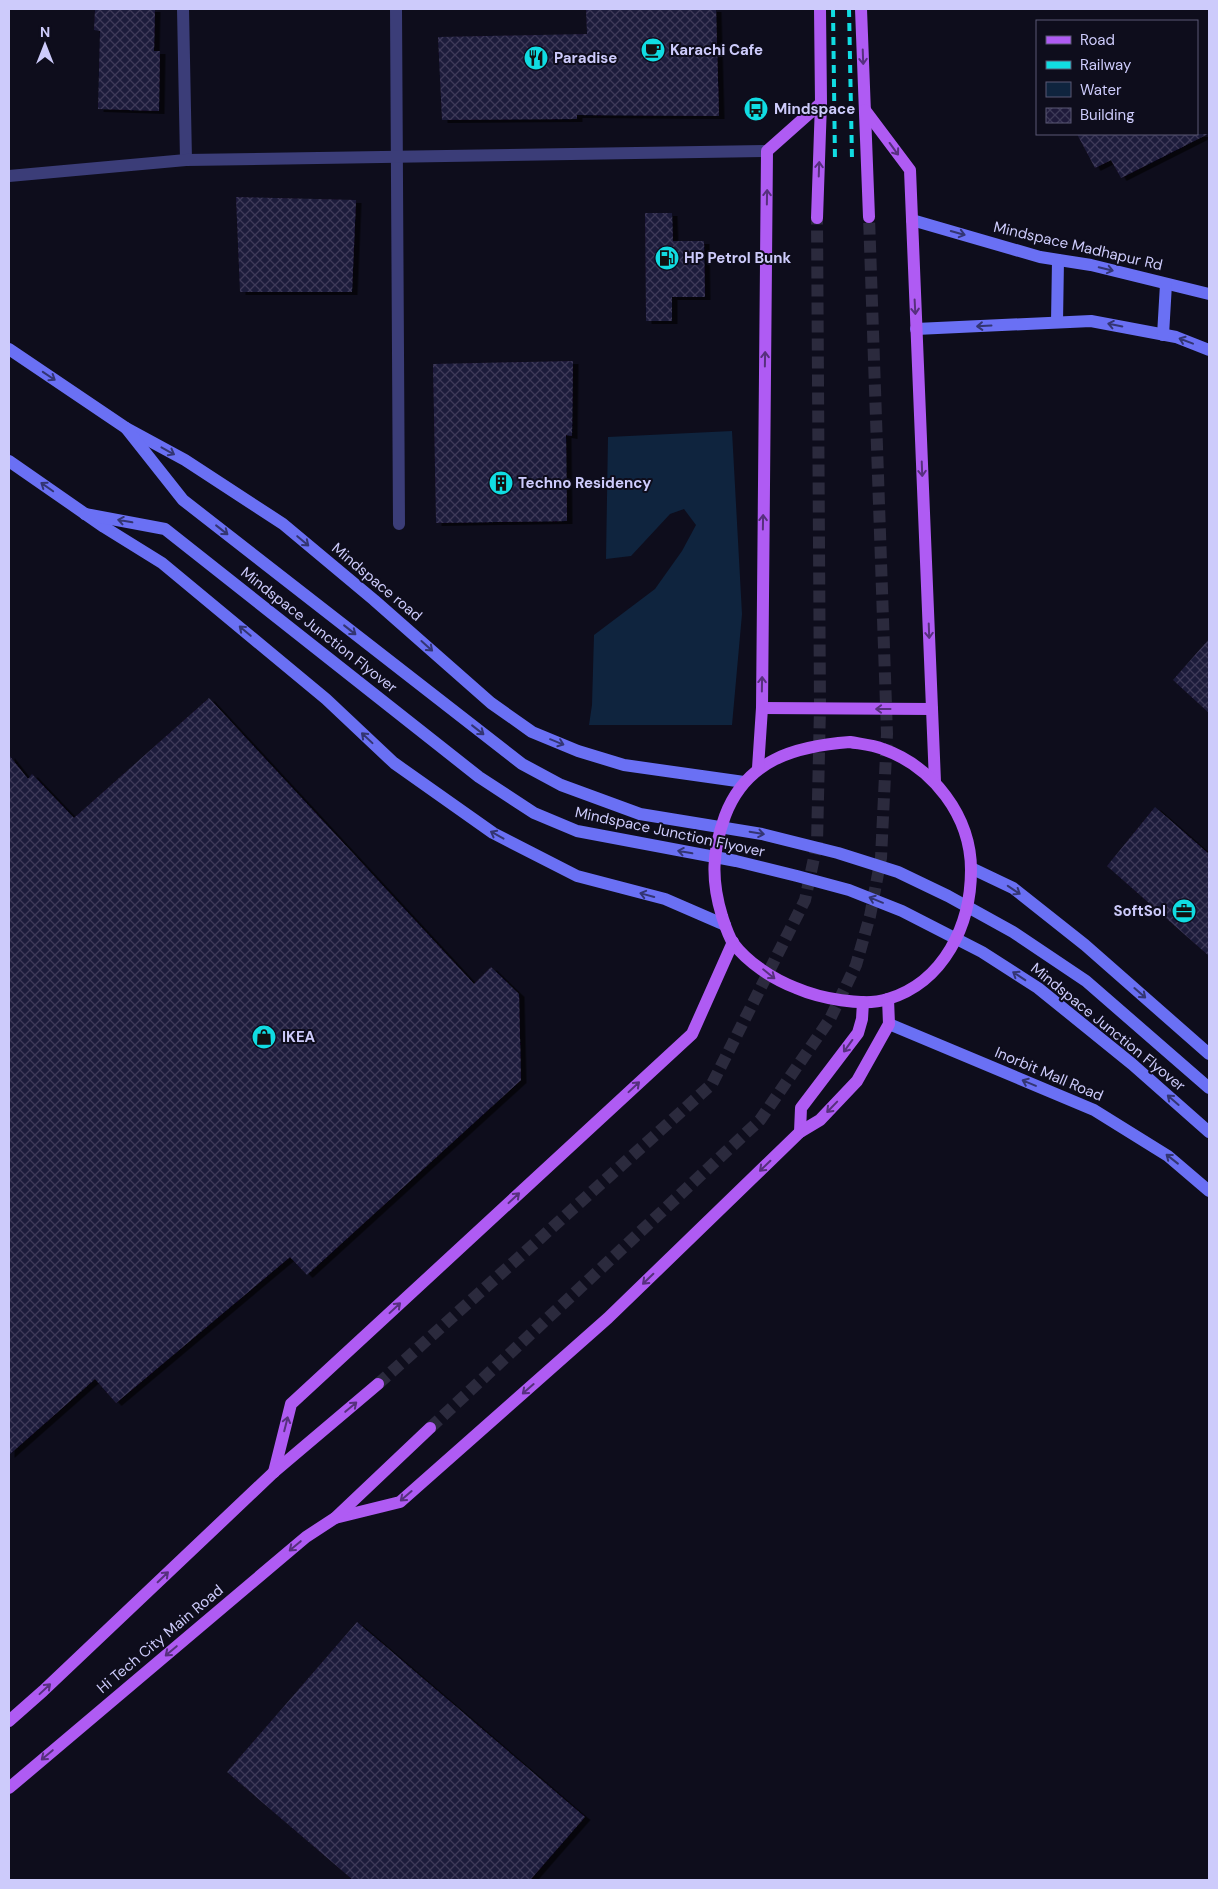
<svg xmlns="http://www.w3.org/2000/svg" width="1218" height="1889" viewBox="0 0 1218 1889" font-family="'DM Sans',sans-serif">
<defs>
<pattern id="building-cross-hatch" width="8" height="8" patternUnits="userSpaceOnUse" patternTransform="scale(1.25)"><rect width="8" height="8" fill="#1f1a3b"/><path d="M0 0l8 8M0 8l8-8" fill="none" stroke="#3e3a58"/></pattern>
<filter id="shadow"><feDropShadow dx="5.5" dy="3" stdDeviation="0" flood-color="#0009"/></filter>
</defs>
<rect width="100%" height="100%" fill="#0e0d1c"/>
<path fill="#0f243e" d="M732,431L742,614L732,725H589L592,705L594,635L655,589L682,551L696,525L684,509L670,514L631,556L606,559L608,437Z"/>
<g fill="url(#building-cross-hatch)" filter="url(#shadow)">
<path d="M95,9H155L154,51H160L159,111L98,109L100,31L94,30Z"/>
<path d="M586,9H716L719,116L577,115V119L442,120L438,37L587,34Z"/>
<path d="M1077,134H1208L1121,178L1111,160L1095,168Z"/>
<path d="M236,197L356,200L352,292H240Z"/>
<path d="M645,213H672L673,241H704L705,297H672V321H646Z"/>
<path d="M573,361L572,436L566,435L567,521L436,523L433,364Z"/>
<path d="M1209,639V713L1173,680Z"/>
<path d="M209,698L474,984L491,967L519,994L521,1080L307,1275L290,1257L116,1403L95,1379L9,1455V755L28,779L32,774L74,818Z"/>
<path d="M1155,807L1209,854V956L1107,866Z"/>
<path d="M357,1622L585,1817L530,1880H353L227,1772Z"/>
</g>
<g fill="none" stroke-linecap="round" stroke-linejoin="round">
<g stroke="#2b2a3d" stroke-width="12" stroke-dasharray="12 6" stroke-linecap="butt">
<path d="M378,1384L712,1084L805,900L817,844L820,707L817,218"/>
<path d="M430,1428L760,1120L830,1019L856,965L870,916L881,858L887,734L869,217"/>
</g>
<g stroke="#3b3d78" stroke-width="12">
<path d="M183,9L186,160"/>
<path d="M396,9L399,524"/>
<path d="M9,176L186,160L767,151"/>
</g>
<g stroke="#6a70f4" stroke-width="12">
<path d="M912,220L1040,257L1091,265L1209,294"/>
<path d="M1057,322L1058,260"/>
<path d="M916,329L1091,321L1176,337L1209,350"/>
<path d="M1163,335L1166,284"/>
<path d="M9,349L126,428L185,460L283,524L374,600L491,703L532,732L578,751L624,765L744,782"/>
<path d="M126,428L183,500L522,764L561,785L640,814L762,834L838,853L898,872L948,896L1013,932L1086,981L1209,1088"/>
<path d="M9,461L104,527L162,563L326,699L394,763L493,833L577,876L665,899L725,925"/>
<path d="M85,514L165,529L479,777L534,813L577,831L736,861L797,876L849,890L902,911L982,952L1038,988L1132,1064L1209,1132"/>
<path d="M971,868L1013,888L1085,945L1209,1054"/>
<path d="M889,1024L1094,1110L1168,1156L1209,1191"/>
</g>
<g stroke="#af5bf3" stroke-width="12">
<path d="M861,9L869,217"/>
<path d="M865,110L910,170L935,782"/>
<path d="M817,218L821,103L820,9"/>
<path d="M762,708L932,709"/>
<path d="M850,742C861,744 873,745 883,749C933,767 971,816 971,870C971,925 944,982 888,999C863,1007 819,998 796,988C773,979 748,963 733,943C728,935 725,925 722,916C711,880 712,852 725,816C746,760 795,746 850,742Z"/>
<path d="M758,768L762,708L767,151L821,103"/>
<path d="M800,1132L801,1108L858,1033L862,1019L863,1002"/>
<path d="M274,1472L291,1404L692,1034L733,942"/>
<path d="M335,1518L400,1502L608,1318L800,1132L820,1120L857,1081L889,1024L888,999"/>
<path d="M9,1721L43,1691L274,1472L378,1384"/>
<path d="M9,1788L306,1537L335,1518L430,1428"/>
</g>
<g stroke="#11dce2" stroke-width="4" stroke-dasharray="8 6" stroke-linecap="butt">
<path d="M833,9L835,161"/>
<path d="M849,9L852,159"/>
</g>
</g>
<defs><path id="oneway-shaft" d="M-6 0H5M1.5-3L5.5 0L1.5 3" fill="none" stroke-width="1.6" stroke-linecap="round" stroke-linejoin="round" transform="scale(1.25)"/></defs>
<g stroke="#56307d">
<use href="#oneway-shaft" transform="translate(863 57) rotate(88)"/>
<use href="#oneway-shaft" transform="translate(894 149) rotate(54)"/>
<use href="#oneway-shaft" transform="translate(819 169) rotate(-88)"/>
<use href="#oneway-shaft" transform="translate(767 197) rotate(-89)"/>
<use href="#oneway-shaft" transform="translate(915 307) rotate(87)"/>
<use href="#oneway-shaft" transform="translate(765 359) rotate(-89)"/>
<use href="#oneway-shaft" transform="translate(922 469) rotate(88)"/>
<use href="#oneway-shaft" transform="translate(763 522) rotate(-89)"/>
<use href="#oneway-shaft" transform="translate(929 631) rotate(88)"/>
<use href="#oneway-shaft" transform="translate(762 684) rotate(-89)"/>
<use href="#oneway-shaft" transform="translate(883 709) rotate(-180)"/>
<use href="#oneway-shaft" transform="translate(769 974) rotate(39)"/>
<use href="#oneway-shaft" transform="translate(848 1046) rotate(126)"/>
<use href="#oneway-shaft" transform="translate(634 1087) rotate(-43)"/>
<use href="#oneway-shaft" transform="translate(832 1107) rotate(134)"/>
<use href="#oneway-shaft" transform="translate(765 1166) rotate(136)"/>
<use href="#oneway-shaft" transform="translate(514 1198) rotate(-43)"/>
<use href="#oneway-shaft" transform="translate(648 1279) rotate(136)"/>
<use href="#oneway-shaft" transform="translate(395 1308) rotate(-43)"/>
<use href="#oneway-shaft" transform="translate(528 1389) rotate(139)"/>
<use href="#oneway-shaft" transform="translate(351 1407) rotate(-40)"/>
<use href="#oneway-shaft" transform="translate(286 1424) rotate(-76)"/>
<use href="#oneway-shaft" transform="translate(406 1496) rotate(139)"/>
<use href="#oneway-shaft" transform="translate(295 1546) rotate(140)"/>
<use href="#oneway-shaft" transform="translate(163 1577) rotate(-44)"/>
<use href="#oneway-shaft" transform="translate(171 1651) rotate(140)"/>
<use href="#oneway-shaft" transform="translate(45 1689) rotate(-43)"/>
<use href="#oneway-shaft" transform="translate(47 1755) rotate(140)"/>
</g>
<g stroke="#333572">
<use href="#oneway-shaft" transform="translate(958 233) rotate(16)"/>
<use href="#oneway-shaft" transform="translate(1106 269) rotate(14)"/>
<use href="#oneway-shaft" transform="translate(1115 325) rotate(-169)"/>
<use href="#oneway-shaft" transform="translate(984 326) rotate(177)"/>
<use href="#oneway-shaft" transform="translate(1186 341) rotate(-159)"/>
<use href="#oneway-shaft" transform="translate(49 376) rotate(34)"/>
<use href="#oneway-shaft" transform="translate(168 451) rotate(29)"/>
<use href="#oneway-shaft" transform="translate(47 487) rotate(-145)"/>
<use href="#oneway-shaft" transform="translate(125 521) rotate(-170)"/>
<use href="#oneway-shaft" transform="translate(222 530) rotate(38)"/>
<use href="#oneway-shaft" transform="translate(303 541) rotate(40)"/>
<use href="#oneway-shaft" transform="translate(350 630) rotate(38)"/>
<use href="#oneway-shaft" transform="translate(245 631) rotate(-140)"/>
<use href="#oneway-shaft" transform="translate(427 646) rotate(42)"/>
<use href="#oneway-shaft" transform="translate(478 730) rotate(38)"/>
<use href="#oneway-shaft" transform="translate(367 738) rotate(-137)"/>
<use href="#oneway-shaft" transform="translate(557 742) rotate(22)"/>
<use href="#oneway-shaft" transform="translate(757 833) rotate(10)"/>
<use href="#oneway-shaft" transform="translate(497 835) rotate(-151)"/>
<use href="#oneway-shaft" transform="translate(685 852) rotate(-170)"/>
<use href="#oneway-shaft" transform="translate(1014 890) rotate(34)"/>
<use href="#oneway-shaft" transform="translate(647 895) rotate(-165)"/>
<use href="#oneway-shaft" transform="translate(876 900) rotate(-158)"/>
<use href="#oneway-shaft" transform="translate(1019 976) rotate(-147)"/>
<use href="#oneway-shaft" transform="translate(1140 993) rotate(41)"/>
<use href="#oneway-shaft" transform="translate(1029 1083) rotate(-157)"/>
<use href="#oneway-shaft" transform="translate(1173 1100) rotate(-139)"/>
<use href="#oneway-shaft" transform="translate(1172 1159) rotate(-142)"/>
</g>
<defs>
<symbol id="cafe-disc" viewBox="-11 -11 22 22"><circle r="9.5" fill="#11dce2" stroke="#0e0d1c"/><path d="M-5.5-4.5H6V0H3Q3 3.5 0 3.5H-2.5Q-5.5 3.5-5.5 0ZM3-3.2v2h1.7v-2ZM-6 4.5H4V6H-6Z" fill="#111"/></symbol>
<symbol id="restaurant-disc" viewBox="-11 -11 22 22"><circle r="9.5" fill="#11dce2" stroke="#0e0d1c"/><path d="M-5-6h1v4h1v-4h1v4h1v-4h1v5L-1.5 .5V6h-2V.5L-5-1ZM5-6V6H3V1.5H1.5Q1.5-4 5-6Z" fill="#111"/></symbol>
<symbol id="bus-disc" viewBox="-11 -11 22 22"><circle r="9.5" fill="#11dce2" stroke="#0e0d1c"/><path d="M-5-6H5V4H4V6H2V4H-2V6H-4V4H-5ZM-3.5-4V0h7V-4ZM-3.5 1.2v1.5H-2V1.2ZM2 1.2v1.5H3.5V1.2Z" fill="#111"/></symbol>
<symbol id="fuel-disc" viewBox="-11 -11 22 22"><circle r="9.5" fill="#11dce2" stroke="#0e0d1c"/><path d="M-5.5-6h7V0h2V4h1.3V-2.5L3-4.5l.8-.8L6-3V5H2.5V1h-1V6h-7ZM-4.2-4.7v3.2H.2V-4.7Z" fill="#111"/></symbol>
<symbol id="building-disc" viewBox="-11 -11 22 22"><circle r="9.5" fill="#11dce2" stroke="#0e0d1c"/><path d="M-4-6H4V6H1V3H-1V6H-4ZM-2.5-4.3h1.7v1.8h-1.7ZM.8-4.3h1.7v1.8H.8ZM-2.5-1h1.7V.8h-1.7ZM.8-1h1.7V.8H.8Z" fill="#111"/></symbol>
<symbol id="office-disc" viewBox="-11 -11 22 22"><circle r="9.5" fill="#11dce2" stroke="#0e0d1c"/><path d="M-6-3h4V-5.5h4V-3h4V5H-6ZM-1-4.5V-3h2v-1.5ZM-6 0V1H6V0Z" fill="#111"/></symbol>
<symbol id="shop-disc" viewBox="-11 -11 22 22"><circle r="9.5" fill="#11dce2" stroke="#0e0d1c"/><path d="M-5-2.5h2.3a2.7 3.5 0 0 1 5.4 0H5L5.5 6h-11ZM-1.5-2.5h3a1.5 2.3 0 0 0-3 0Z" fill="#111"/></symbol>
</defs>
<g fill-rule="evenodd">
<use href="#cafe-disc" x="639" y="36" width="28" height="28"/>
<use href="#restaurant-disc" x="522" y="44" width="28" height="28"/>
<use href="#bus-disc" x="742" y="95" width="28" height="28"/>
<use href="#fuel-disc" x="653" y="244" width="28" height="28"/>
<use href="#building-disc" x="487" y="469" width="28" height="28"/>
<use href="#office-disc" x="1170" y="897" width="28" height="28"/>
<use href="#shop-disc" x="250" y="1023" width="28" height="28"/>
</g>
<g text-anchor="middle" stroke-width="4" stroke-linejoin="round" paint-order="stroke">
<g font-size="15" font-weight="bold" fill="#cdcbfb" stroke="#0e0d1c" text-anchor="start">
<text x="670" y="55">Karachi Cafe</text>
<text x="554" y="63">Paradise</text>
<text x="774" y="114">Mindspace</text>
<text x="684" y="263">HP Petrol Bunk</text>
<text x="518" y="488">Techno Residency</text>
<text x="1166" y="916" text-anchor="end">SoftSol</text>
<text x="282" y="1042">IKEA</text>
</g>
<g font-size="15" fill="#cdcbfb" stroke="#0e0d1c">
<text transform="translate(1078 246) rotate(13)" y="5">Mindspace Madhapur Rd</text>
<text transform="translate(377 582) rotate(40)" y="5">Mindspace road</text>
<text transform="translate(319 630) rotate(38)" y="5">Mindspace Junction Flyover</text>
<text transform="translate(670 832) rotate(12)" y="5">Mindspace Junction Flyover</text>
<text transform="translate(1108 1027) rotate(39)" y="5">Mindspace Junction Flyover</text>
<text transform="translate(1049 1074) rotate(23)" y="5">Inorbit Mall Road</text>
<text transform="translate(160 1639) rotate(-40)" y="5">Hi Tech City Main Road</text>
</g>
</g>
<rect width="1218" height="1889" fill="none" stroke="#cdcbfb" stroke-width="20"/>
<rect x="1036" y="20" width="162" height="115" fill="#0e0d1c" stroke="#5a5975"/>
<rect x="1046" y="36" width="25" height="8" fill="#af5bf3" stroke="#5a5975"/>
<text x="1080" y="45" font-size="15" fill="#cdcbfb">Road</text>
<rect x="1046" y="61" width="25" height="8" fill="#11dce2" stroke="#5a5975"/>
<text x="1080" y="70" font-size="15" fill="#cdcbfb">Railway</text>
<rect x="1046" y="82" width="25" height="15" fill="#0f243e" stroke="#5a5975"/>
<text x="1080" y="95" font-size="15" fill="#cdcbfb">Water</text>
<rect x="1046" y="108" width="25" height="15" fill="url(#building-cross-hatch)" stroke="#5a5975"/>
<text x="1080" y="120" font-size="15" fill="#cdcbfb">Building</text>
<g transform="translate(45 45)" stroke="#0e0d1c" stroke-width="4" paint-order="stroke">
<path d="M0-4L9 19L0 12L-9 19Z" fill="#cdcbfb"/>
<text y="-8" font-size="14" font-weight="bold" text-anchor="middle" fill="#cdcbfb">N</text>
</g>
</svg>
